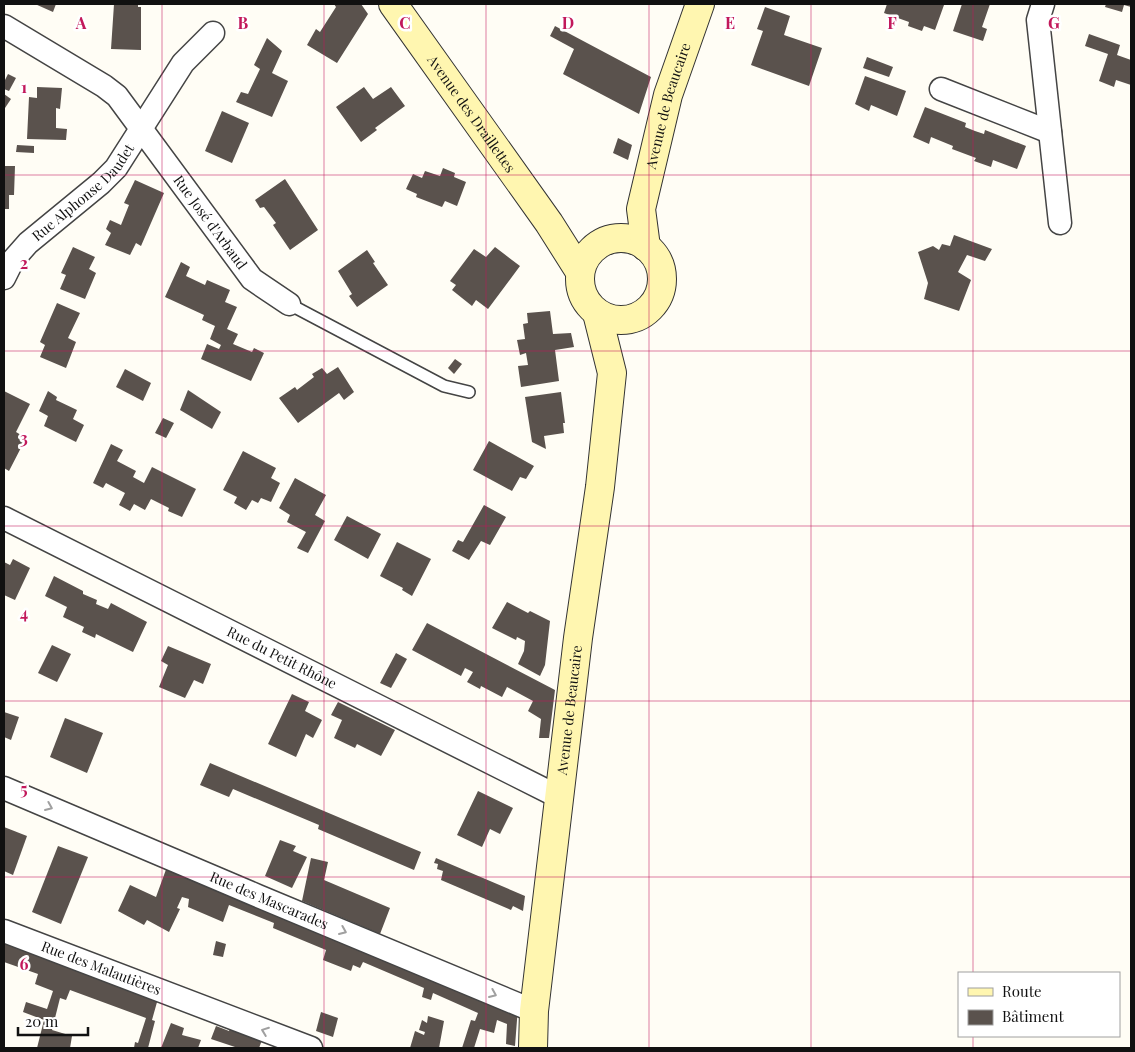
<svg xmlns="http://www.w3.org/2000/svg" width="1135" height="1052" viewBox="0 0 1135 1052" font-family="'Playfair Display',serif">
<rect width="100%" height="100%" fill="#fffdf5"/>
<g fill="#5a524d">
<path d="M35,4H56L53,12Z"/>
<path d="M114,4H138V7H141V50L111,49Z"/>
<path d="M334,4H361L368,14L337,63L307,45L316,29L320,32L336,7Z"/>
<path d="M887,4H939L944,5L935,30L924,26L922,31L908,26L909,22L884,13Z"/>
<path d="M962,4H990L982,27L987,29L983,41L953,31Z"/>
<path d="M1106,4H1131V7L1124,5L1122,12L1105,7Z"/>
<path d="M765,7L790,16L784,35L822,48L809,86L751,65L763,31L757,29Z"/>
<path d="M555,26L651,77L639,114L563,74L574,49L550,36Z"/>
<path d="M1089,34L1120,45L1117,55L1131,60V85L1116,80L1114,87L1099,81L1108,54L1085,46Z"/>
<path d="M267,38L282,51L272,73L288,81L272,117L236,102L241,92L248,94L260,69L254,65Z"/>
<path d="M867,57L893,67L889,77L863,68Z"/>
<path d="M8,74L16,78L9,91L4,89V82Z"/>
<path d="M865,76L906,91L897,116L871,105L869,111L855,104Z"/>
<path d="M37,87L62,88L60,109L56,108V128L67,129L66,140L27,139L29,97L37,98Z"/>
<path d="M364,87L373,99L391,87L405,106L375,128L377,130L361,142L336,107Z"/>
<path d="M4,94L11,99L5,108L4,107Z"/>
<path d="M925,107L966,123L965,127L975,131L984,134L985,130L1026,146L1017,169L993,160L991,167L974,161L976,158L952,149L953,146L931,137L929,144L913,137Z"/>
<path d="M222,111L249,123L232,163L205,151Z"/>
<path d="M618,138L632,145L628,160L613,153Z"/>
<path d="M17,145L34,146V153L16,152Z"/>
<path d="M4,166H15L14,195H9V209H4Z"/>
<path d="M443,168L455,173L454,177L466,182L457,206L445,201L442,207L416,197L417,194L406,189L413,174L422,178L425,171L440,176Z"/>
<path d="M285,179L318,230L290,250L273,225L276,223L264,207L260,208L255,200Z"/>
<path d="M135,180L164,193L141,246L136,243L130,255L105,245L111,233L106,229L110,220L121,225L129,205L124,203Z"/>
<path d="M954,235L992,249L985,261L967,255L958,272L971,280L959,311L924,299L928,283L918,252L933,246L939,250L942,244L950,246Z"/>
<path d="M73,247L95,257L89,269L96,273L85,299L60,289L66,275L61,273Z"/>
<path d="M495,247L520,266L488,309L476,300L472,306L452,290L456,285L450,281L474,249L486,257Z"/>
<path d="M367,250L375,262L373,263L388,285L357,307L349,296L352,294L338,271Z"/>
<path d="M181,262L190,267L186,276L205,285L207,280L230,290L225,302L237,307L227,329L238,334L233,344L252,352L254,348L264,353L251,381L201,359L207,344L219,349L221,345L210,339L215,326L202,320L204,315L165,297Z"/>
<path d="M57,303L80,313L68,338L76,342L66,368L40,357L45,345L40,342Z"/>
<path d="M550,311L553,334L571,333L574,347L555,350L559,381L521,387L518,366L528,365L526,353L520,355L517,340L525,339L523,324L528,323L527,313Z"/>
<path d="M455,359L462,364L454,374L448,368Z"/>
<path d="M338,367L354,392L344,400L339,393L298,423L279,398L295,387L297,390L314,377L312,374L322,368L327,374Z"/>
<path d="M125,369L151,383L143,401L116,387Z"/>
<path d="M188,390L221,412L212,429L180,410Z"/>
<path d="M4,391L30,404L16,432L26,438L9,471L4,468L5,446L4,445Z"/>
<path d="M48,391L57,397L56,400L77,410L73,419L84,425L76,442L44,426L48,416L39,411Z"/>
<path d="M561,392L565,423H563L564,433L544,436L546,449L532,442L525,397Z"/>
<path d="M163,418L174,423L166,438L155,433Z"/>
<path d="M489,441L534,466L526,479L520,477L512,491L473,470Z"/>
<path d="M111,444L123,450L117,461L136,471L133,477L144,483L152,467L196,489L182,517L168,511L169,508L151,499L145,510L134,504L130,511L119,505L125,493L106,483L103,488L93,483Z"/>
<path d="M243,451L276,468L271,478L280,483L271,502L261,498L258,503L252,500L246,510L234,503L237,497L223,490Z"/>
<path d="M295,478L326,495L315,515L325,521L308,553L297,548L306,532L287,522L290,515L279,508Z"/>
<path d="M484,505L506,517L490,545L481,541L469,560L452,551L458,540L463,542Z"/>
<path d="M347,516L381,534L368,559L334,540Z"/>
<path d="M397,542L431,559L412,596L402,590L403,588L380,576Z"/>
<path d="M13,559L30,568L15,600L4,595V562L10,565Z"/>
<path d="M54,576L83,591V594L97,600L96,604L108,609L111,603L147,622L133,652L96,634L95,638L82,632L84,627L63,617L67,607L45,596Z"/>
<path d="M507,602L528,613L530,611L550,621L545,665L540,676L518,664L524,651L525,641L517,637L516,640L492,628Z"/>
<path d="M427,623L555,690L549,738H539L541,719L528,711L533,701L507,687L502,697L481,686L480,689L467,682L473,672L465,668L461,676L412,650Z"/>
<path d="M52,645L71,654L57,682L38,673Z"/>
<path d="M168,646L211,664L203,684L194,680L185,698L159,687L168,665L161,661Z"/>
<path d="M396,653L407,659L391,688L380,683Z"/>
<path d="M292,694L309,702L305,711L322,720L313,738L306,734L296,757L268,744Z"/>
<path d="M338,702L395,730L381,756L357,744L355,748L334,738L342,720L331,715Z"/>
<path d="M4,712L19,717L11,740L4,737Z"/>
<path d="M65,718L103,733L87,773L50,757Z"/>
<path d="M210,763L421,852L414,870L318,829L319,825L233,789L229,797L200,785Z"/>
<path d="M478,791L513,808L500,834L490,829L482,847L457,835Z"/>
<path d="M4,827L27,836L13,875L4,871Z"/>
<path d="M280,840L296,846L293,851L307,857L292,888L265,876Z"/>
<path d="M58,846L88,857L61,924L32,912Z"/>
<path d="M311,858L328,862L324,880L390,908L380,934L302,901Z"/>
<path d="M436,858L525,896L523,911L513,906L511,910L441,880L443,871L437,869L438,864L434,863Z"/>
<path d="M168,864L518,1007L515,1046L506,1044L507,1024L497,1020L494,1033L480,1029L474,1048H462L471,1020L475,1021L478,1013L433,993L431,1000L422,997L424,988L363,962L360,968L353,965L351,971L323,960L326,950L273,928L274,923L229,905L223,922L188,907L189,899L182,897L177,908L180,909L169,932L147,920L144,925L118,911L130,885L156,897Z"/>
<path d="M4,936L159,995L152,1020L155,1021L148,1048H134L135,1042L138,1043L146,1018L70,990L66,1000L60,998L52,1030L72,1036L70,1048H37L44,1020L23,1012L26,1002L47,1009L53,991L35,984L38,974L4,962Z"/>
<path d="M216,941L226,944L223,957L213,955Z"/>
<path d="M321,1012L338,1018L333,1037L316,1031Z"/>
<path d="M428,1016L444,1021L439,1048H410L415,1031L424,1035L425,1032L419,1030L422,1020L427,1023Z"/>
<path d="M171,1023L184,1028L182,1035L201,1040L198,1048H161Z"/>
<path d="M216,1026L229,1031L231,1026L264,1035L259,1048H238L211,1039Z"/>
</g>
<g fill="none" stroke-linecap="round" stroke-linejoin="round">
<defs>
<path id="lane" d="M289,304L444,386L469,392"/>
<g id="street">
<path d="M1043,4L1038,20L1060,223"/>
<path id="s1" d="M4,26L104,86L117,96L252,279L289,304"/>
<path d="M941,89L1050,132"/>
<path id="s2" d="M4,278L13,260L28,243L101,183L116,168L183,63L213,33"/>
<path id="s3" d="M4,518L559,797"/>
<path id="s4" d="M4,788L258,896L534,1011"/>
<path id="s5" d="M4,931L311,1048"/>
</g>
<g id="secondary">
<path id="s6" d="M393,4L549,223L580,272"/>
<circle cx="621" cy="279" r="41"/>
<path id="s7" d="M646,247L641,209L668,95L700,4"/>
<path id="s8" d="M533,1048L534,1011L578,638L600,487L612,373L597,313"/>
</g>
</defs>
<use href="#lane" stroke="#444" stroke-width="14"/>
<use href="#street" stroke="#444" stroke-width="25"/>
<use href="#secondary" stroke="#333" stroke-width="30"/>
<use href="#lane" stroke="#fff" stroke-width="11"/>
<use href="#street" stroke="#fff" stroke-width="22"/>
<use href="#secondary" stroke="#fff6b0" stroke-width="28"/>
</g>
<defs><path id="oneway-chevron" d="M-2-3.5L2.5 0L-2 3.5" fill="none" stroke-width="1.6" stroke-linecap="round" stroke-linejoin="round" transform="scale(1.25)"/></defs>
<g stroke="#a0a0a0">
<use href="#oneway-chevron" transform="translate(49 807) rotate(23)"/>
<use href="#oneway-chevron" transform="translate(343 931) rotate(23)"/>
<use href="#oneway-chevron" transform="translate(493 994) rotate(23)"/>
<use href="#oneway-chevron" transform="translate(265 1031) rotate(-159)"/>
</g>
<path fill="none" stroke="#c2185b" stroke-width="1" stroke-opacity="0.55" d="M162,4V1048M324,4V1048M486,4V1048M649,4V1048M811,4V1048M973,4V973M4,175H1131M4,351H1131M4,526H1131M4,701H1131M4,877H1131M973,1036V1048"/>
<g text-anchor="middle" stroke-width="5" stroke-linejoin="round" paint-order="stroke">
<g font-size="14" fill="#111" stroke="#fff">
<text dy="5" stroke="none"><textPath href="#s7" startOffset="145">Avenue de Beaucaire</textPath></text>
<text dy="5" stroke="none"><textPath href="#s6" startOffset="135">Avenue des Draillettes</textPath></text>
<text dy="5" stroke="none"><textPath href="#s2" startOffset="118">Rue Alphonse Daudet</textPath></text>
<text dy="5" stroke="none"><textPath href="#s1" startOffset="290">Rue José d'Arbaud</textPath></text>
<text dy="5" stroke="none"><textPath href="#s3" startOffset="311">Rue du Petit Rhône</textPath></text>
<text dy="5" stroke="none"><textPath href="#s8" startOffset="340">Avenue de Beaucaire</textPath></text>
<text dy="5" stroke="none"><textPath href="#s4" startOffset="288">Rue des Mascarades</textPath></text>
<text dy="5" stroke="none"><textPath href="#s5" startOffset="104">Rue des Malautières</textPath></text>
</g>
</g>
<g font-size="16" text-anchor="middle" font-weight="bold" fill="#c2185b" stroke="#fff" stroke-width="5" stroke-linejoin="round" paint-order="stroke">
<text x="81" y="29">A</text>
<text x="243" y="29">B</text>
<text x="405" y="29">C</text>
<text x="568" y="29">D</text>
<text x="730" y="29">E</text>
<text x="892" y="29">F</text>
<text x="1054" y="29">G</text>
<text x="24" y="93">1</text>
<text x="24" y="269">2</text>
<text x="24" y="444">3</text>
<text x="24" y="619">4</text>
<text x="24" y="795">5</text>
<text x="24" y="970">6</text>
</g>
<rect width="1135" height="1052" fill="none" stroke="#111111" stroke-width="10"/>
<rect x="958" y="972" width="162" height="65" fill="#ffffff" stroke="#a0a0a0"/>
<rect x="968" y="988" width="25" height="8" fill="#fff6b0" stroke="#a0a0a0"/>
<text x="1002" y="997" font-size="15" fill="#111111">Route</text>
<rect x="968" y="1010" width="25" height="15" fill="#5a524d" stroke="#a0a0a0"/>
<text x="1002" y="1022" font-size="15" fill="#111111">Bâtiment</text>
<path d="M18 1027v8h70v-8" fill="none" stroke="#111111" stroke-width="2.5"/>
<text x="25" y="1027" font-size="15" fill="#111111" stroke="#ffffff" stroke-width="4" paint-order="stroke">20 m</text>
</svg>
